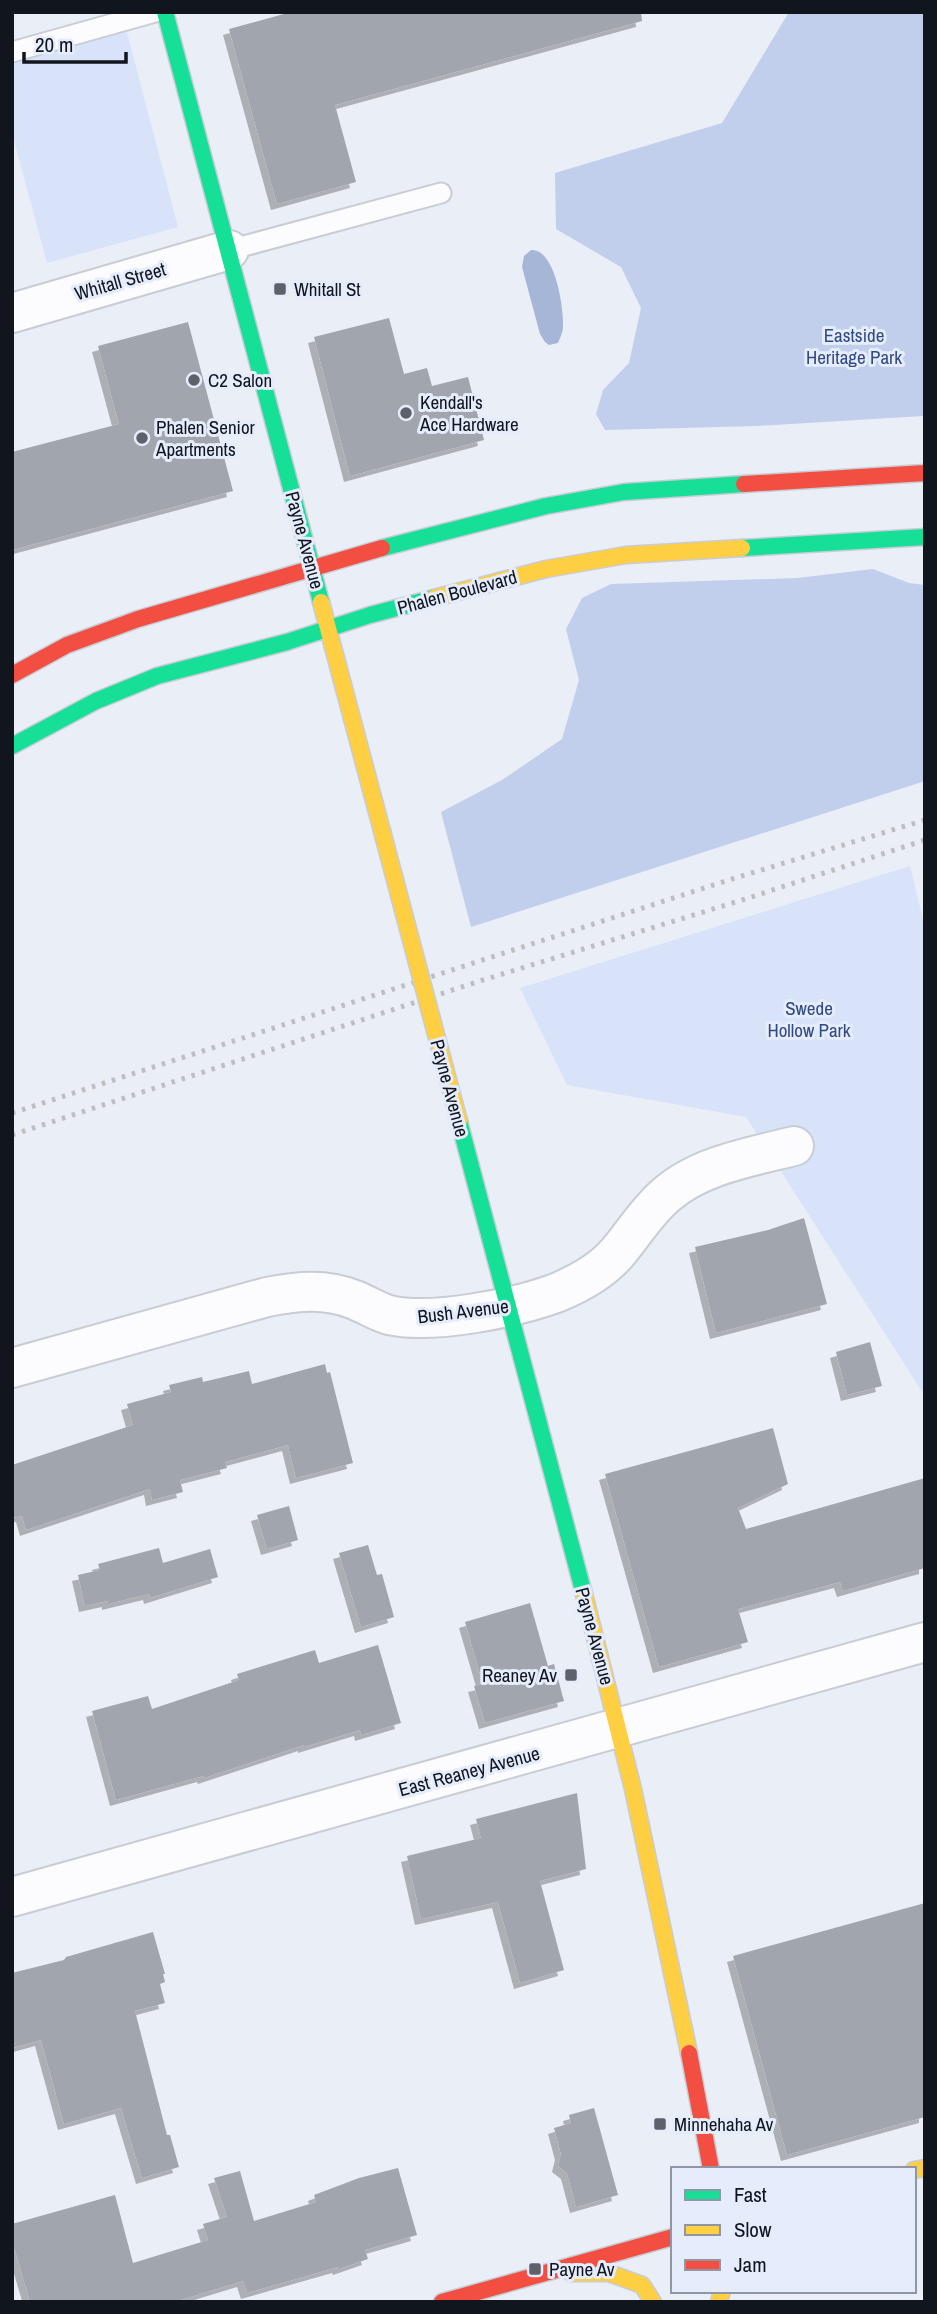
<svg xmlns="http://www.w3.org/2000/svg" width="937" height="2314" viewBox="0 0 937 2314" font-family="'Archivo Narrow',sans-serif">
<defs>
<filter id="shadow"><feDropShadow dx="-6" dy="6" stdDeviation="0" flood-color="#0004"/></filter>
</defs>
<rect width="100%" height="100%" fill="#eaeef6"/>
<g fill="#d8e3fa">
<path d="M124,21L178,227L47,263L12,133V52Z"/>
<path d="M910,866L925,928V1396L746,1117L567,1085L520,988Z"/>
</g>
<g fill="#c1cfec">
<path d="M789,12H925V339L923,416L757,426L605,430L596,414L603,390L629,363L641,308L621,267L556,229L555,173L722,123Z"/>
<path d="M873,569L909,583L925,585V781L471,927L441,812L502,780L562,739L579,680L566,629L582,598L611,584L797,578Z"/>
</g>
<path fill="#a6b6d7" d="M531,250C555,248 564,308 563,327C563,332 560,338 558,343L549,345L545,342L540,334L522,267L524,256Z"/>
<g fill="#a1a5ad" filter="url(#shadow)">
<path d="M291,12H641L642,21L335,105L356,182L277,204L229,29Z"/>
<path d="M389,318L404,374L427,368L432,386L468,377L484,440L350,476L314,337Z"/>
<path d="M188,322L233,491L12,550V452L119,424L98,346Z"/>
<path d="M804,1218L827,1304L716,1333L695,1247L768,1230Z"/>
<path d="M870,1342L882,1386L847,1395L836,1352Z"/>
<path d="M325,1364L327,1373L330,1372L353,1463L296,1478L288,1445L225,1462L227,1468L180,1480L183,1492L152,1500L150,1489L26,1530L22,1516L12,1518V1465L133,1425L127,1404L171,1392L169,1385L202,1377L203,1382L249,1371L252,1384Z"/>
<path d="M773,1428L788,1484L738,1508L746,1529L925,1478V1568L843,1591L840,1582L738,1609L748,1642L659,1667L605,1474Z"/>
<path d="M289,1506L298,1540L267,1549L257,1515Z"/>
<path d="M368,1545L377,1575L382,1574L394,1617L361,1627L339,1553Z"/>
<path d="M159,1548L163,1563L210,1549L218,1577L150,1598L149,1594L108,1604V1601L85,1606L78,1575L100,1570L98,1564Z"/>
<path d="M530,1603L548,1666L554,1664L564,1701L485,1723L474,1686L483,1684L465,1622Z"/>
<path d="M378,1645L401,1723L361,1735L360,1730L304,1747V1745L204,1778L203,1776L116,1800L92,1711L148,1696L152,1709L239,1680L237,1674L315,1650L319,1663Z"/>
<path d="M577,1793L586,1869L540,1881L564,1970L520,1983L498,1902L421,1919L407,1856L481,1838L476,1819Z"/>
<path d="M925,1903V2117L787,2155L733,1956Z"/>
<path d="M153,1932L165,1974H163L165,1982L160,1984L165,2003L135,2011L167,2135H170L179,2167L142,2178L121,2108L64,2124L41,2040L12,2048V1973L64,1960L66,1957Z"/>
<path d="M594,2108L618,2195L576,2207L567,2173L558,2166L561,2154L554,2128L571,2123L569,2115Z"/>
<path d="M398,2168L417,2235L365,2250L368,2259L339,2269L338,2267L247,2293L243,2281L174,2302H30L12,2240V2224L115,2195L133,2263L208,2240L203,2224L227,2217L214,2178L240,2171L254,2221L316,2202L314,2195L359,2178Z"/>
</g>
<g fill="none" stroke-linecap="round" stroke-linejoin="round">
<defs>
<g id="lane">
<path d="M12,52L155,12"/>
<path d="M229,250L441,193"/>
</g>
<g id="street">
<path d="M12,313L229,250"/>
<path d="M12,1368L267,1297C297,1291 326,1288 355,1300C367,1305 378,1312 389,1315C432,1325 515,1308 556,1293C578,1284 603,1270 618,1252C634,1233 647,1211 666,1195C700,1165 751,1157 794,1146"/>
<path d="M12,1897L925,1642"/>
</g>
<g id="fast">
<path d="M165,12L321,602"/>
<path d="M382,548L546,506L624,492L744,484"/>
<path d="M742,548L925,537"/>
<path d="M12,746L96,701L157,676L287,642L370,615L434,598"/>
<path d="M459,1121L584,1594"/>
</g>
<g id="slow">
<path d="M434,598L546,569L626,555L742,548"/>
<path d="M321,602L382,831"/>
<path d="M584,1594L633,1789L689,2053"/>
<path d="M914,2170L925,2168"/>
<path d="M571,2273H609L642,2285L653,2302"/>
<path d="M719,2302L722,2291"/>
</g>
<g id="jam">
<path d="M744,484L925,473"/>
<path d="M12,675L67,645L138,619L382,548"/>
<path d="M689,2053L711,2169"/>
<path d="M442,2302L673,2237"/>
</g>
</defs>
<use href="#lane" stroke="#c8ccd4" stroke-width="23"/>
<use href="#street" stroke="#c8ccd4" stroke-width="42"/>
<use href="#fast" stroke="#c8ccd4" stroke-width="19"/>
<use href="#slow" stroke="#c8ccd4" stroke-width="19"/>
<use href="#jam" stroke="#c8ccd4" stroke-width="19"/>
<use href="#lane" stroke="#fcfcfe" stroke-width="19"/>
<use href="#street" stroke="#fcfcfe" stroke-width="38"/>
<use href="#fast" stroke="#16e098" stroke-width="16"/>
<use href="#slow" stroke="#ffcf43" stroke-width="16"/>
<use href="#jam" stroke="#f24e42" stroke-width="16"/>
<g stroke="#bcbec0" stroke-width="5" stroke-dasharray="3.5 7" stroke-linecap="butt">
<path d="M12,1113L732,879L925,820"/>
<path d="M12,1135L483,980L739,901L925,840"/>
</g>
<defs>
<path id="slow-bridge" d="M382,831L459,1121"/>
</defs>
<use href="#slow-bridge" stroke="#c8ccd4" stroke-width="19" stroke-linecap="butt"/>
<use href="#slow-bridge" stroke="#ffcf43" stroke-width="16"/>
</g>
<g fill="#5d616a" stroke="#e5ecfb" stroke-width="2.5">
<rect x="273" y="282" width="14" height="14" rx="3.5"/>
<circle cx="194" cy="380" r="7"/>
<circle cx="406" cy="413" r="7"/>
<circle cx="142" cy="438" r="7"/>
<rect x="564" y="1668" width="14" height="14" rx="3.5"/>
<rect x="653" y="2117" width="14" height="14" rx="3.5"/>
<rect x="528" y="2262" width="14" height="14" rx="3.5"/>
</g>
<g text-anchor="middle" stroke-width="6" stroke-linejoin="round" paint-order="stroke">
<g font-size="19" fill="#11151e" stroke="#e5ecfb">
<text transform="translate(120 281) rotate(-16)" y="7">Whitall Street</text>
<text transform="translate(305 540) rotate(75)" y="7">Payne Avenue</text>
<text transform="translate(457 592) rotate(-15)" y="7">Phalen Boulevard</text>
<text transform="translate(450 1088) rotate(75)" y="7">Payne Avenue</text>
<text transform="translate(463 1311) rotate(-7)" y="7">Bush Avenue</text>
<text transform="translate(595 1636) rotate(75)" y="7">Payne Avenue</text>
<text transform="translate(469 1771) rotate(-15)" y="7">East Reaney Avenue</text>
</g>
<g font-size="19" fill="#11151e" stroke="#e5ecfb" text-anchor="start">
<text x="294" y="296">Whitall St</text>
<text x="208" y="387">C2 Salon</text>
<text x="420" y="409">Kendall's<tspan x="420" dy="22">Ace Hardware</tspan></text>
<text x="156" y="434">Phalen Senior<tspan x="156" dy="22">Apartments</tspan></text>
<text x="557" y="1682" text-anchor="end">Reaney Av</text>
<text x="674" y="2131">Minnehaha Av</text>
<text x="549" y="2276">Payne Av</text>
</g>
<g font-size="19" fill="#324a83" stroke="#e5ecfb">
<text x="854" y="342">Eastside<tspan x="854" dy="22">Heritage Park</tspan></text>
<text x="809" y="1015">Swede<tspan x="809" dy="22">Hollow Park</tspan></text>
</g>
</g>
<rect width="937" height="2314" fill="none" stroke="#11151e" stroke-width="28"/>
<rect x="671" y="2167" width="245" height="126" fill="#e5ecfb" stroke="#9096a3" stroke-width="2"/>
<rect x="685" y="2190" width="35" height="10" fill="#16e098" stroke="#9096a3" stroke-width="2"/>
<text x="734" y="2202" font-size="21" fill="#11151e">Fast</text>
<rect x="685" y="2225" width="35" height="10" fill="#ffcf43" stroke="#9096a3" stroke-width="2"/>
<text x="734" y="2237" font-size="21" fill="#11151e">Slow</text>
<rect x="685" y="2260" width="35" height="10" fill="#f24e42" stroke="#9096a3" stroke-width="2"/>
<text x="734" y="2272" font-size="21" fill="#11151e">Jam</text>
<path d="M24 52v10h102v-10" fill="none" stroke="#11151e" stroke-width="3.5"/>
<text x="35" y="52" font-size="21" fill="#11151e" stroke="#e5ecfb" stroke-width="5" paint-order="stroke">20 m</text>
</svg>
